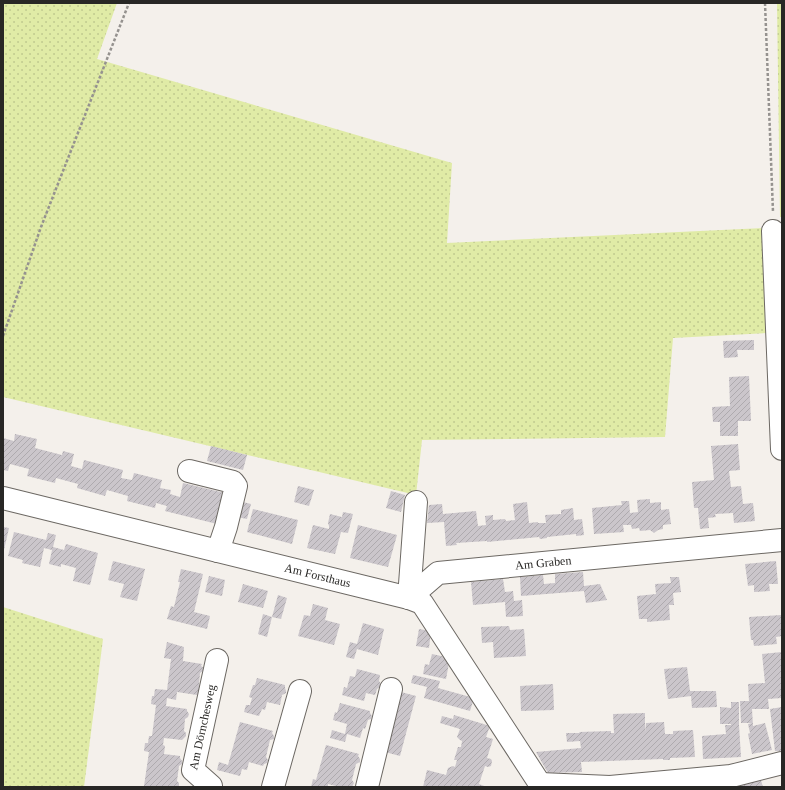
<svg xmlns="http://www.w3.org/2000/svg" width="785" height="790" viewBox="0 0 785 790" font-family="Georgia,serif">
<defs>
<pattern id="grass-dots" width="8" height="8" patternUnits="userSpaceOnUse"><rect width="8" height="8" fill="#e0eba6"/><path d="M2 2h.1M6 6h.1" fill="none" stroke="#c0ca8f" stroke-width="1.8" stroke-linecap="round"/></pattern>
<pattern id="building-hatch" width="6" height="6" patternUnits="userSpaceOnUse"><rect width="6" height="6" fill="#cbc6cb"/><path d="M-1 1l2-2M0 6l6-6M5 7l2-2" fill="none" stroke="#aeaaae"/></pattern>
</defs>
<rect width="100%" height="100%" fill="#f4f0eb"/>
<g fill="url(#grass-dots)">
<path d="M3,3H117L97,59L452,163L447,243L765,228L768,333L673,338L665,437L422,440L416,495L3,397Z"/>
<path d="M777,3H782V217H780Z"/>
<path d="M3,607L103,639L84,787H3Z"/>
</g>
<g fill="url(#building-hatch)">
<path d="M754,340V350H737L738,357L724,358L723,341Z"/>
<path d="M749,376L751,421H738V436H720V422H713L712,407L730,406L729,377Z"/>
<path d="M15,434L37,439L35,448L62,455L63,451L74,454L71,466L82,469L84,460L123,470L121,478L132,480L134,473L162,480L160,488L171,490L170,494L180,497L183,483L229,494L221,525L165,511L167,506L156,503L155,508L127,501L128,496L107,490L105,496L77,488L78,484L56,478L55,483L27,476L29,469L10,464L8,471L3,470V438L14,441Z"/>
<path d="M738,444L740,470L729,471L731,487L741,486L743,504L753,503L755,521L734,523L733,513L715,514L716,517L708,518L709,528L700,529L698,508H694L692,482L714,480L711,446Z"/>
<path d="M211,446L247,455L243,470L207,461Z"/>
<path d="M298,486L314,490L309,506L294,502Z"/>
<path d="M391,491L405,495L401,512L386,508Z"/>
<path d="M650,499V503L661,502V510L669,509L671,524L663,525V529L658,530L654,533L650,530L640,531L639,528L632,529L631,525H623L624,532L594,534L592,508L622,505L621,501H629L630,513L638,512L637,500Z"/>
<path d="M235,500L251,504L247,519L232,516Z"/>
<path d="M527,502L529,523L538,522V523H546L545,515L561,514V510L573,508L574,520L582,519L584,535L576,536V534L547,537V538L540,539L539,537L487,542V541L456,543L457,545L446,546L444,522L427,523L429,505L442,504L443,514L476,511L478,526L486,525L485,516L493,515V520L505,519L506,521L515,520L513,504Z"/>
<path d="M253,509L298,520L292,544L247,532Z"/>
<path d="M343,512L353,514L348,533L341,532L335,554L307,548L313,525L329,529V526L328,523L330,514L342,517Z"/>
<path d="M358,525L397,535L388,567L350,558Z"/>
<path d="M3,527L9,528L4,550H3Z"/>
<path d="M14,532L46,540L48,533L56,535L53,547L64,550L66,544L98,553L90,585L73,581L76,568L61,564V567L49,564L52,550L44,548L40,567L22,563L23,560L8,556Z"/>
<path d="M113,561L145,569L137,601L120,597L124,584L108,580Z"/>
<path d="M776,561L778,584H769L770,591L754,592V585L748,586L745,564Z"/>
<path d="M181,569L203,574L194,612L210,616L207,629L167,619L171,606L174,607L180,582H178Z"/>
<path d="M583,572L584,586L600,584L607,600L586,603L584,591L521,596L520,577L543,575L544,584L555,583V574Z"/>
<path d="M209,576L225,580L222,596L205,592Z"/>
<path d="M670,577H679L681,592L673,593L674,605H669L670,620L647,622V619H639L637,596L656,594L655,584L671,583Z"/>
<path d="M503,579L505,592L513,591L514,601L522,600L523,616L506,617L505,602L473,605L471,582Z"/>
<path d="M243,584L268,591L263,608L238,602Z"/>
<path d="M278,595L287,598L281,619L272,617Z"/>
<path d="M313,604L328,608L325,620L340,624L334,645L298,636L304,615L310,616Z"/>
<path d="M263,614L272,617L267,637L258,634Z"/>
<path d="M781,615L782,636L776,637L777,644L754,646L753,640H751L749,617Z"/>
<path d="M363,623L384,629L378,655L357,649L354,659L346,657L350,642L357,644Z"/>
<path d="M509,626L510,630L524,629L526,656L494,658L493,642L482,643L481,627Z"/>
<path d="M419,629L431,631L429,648L416,646Z"/>
<path d="M167,642L184,647L183,661L202,664L201,666L204,668L203,671L200,673L199,685L201,688V691L198,693L197,695L177,692L176,700L167,698L166,706L187,709V711L189,714L188,717L185,719L184,731L186,733V736L182,740L164,738L163,745L165,746L164,754L180,756V758L182,761V764L179,766L177,781L179,783V786L151,787L144,786L149,752L144,751L145,743H148L149,736H152L156,705L151,704L152,696H154L155,689L167,690L171,659L164,658Z"/>
<path d="M782,652V698L768,699L769,709H752L753,726L765,723L772,750L752,754L748,734L750,733L748,724L752,723H741L740,701H749L748,684L765,683L762,654Z"/>
<path d="M432,654L450,658L446,679L423,674L425,664L429,665Z"/>
<path d="M687,667L690,691H716L717,707L692,708L691,696L668,699L664,669Z"/>
<path d="M357,669L380,675L379,681L381,684L380,687L377,689L375,695L366,693L364,701L342,695L344,687L347,688L350,676L355,677Z"/>
<path d="M413,675L440,681L438,688L474,698L470,711L424,698L427,687L411,683Z"/>
<path d="M257,678L285,685V688L286,691V693L282,695L280,705L267,702L265,710L262,709L259,716L244,712L246,705H250L252,698L249,697L253,685H255Z"/>
<path d="M553,684L554,710L521,711L520,686Z"/>
<path d="M401,692L416,696L400,756L385,752Z"/>
<path d="M731,702H739V725L741,757L703,759L702,736L726,734L725,725H731V724H720V707L731,708Z"/>
<path d="M340,703L370,711V713L372,716L371,719L368,720L365,729L363,728L360,738L347,734L345,742L330,738L332,730L345,734L347,724L333,720L335,712L337,713Z"/>
<path d="M782,707V751H775L770,709Z"/>
<path d="M645,713V732L646,723L664,722L665,734H673V731L693,730L695,757L670,758V760H663V759L581,762L582,772L548,773L536,752L581,748L580,741L567,742L566,733H580L579,732L611,731V733H614L613,714Z"/>
<path d="M454,715L490,726L486,737L493,739L487,758L491,759L492,761L491,766L488,767L485,766L479,784L487,787H423L427,770L446,775L448,768L453,766L455,767L457,760H454L458,747H461L462,741L460,740L457,737L460,729L440,723L442,716L453,719Z"/>
<path d="M240,722L273,731L272,733L274,736V739L270,740L266,757L268,760L267,763L264,764L263,766L249,762L247,770L242,769L240,776L217,770L219,762L228,765Z"/>
<path d="M326,745L359,754L358,756L360,759V762L356,764L352,780L354,783L352,787H340L328,784V787H311L313,779L316,780Z"/>
<path d="M760,777L763,787H742L741,782Z"/>
</g>
<g fill="none" stroke-linecap="round" stroke-linejoin="round">
<defs>
<g id="minor">
<path d="M773,231L782,449"/>
<path d="M189,471L233,482L236,486L226,527L218,551"/>
<path id="s1" d="M3,498L409,598L422,603L540,784"/>
<path id="s2" d="M409,598L438,573L782,540"/>
<path d="M409,598L416,502"/>
<path d="M540,784L610,787L731,776L782,763"/>
<path id="s3" d="M211,786L193,770L217,660"/>
<path d="M273,787L300,691"/>
<path d="M367,787L391,689"/>
</g>
</defs>
<use href="#minor" stroke="#6c6863" stroke-width="24"/>
<g stroke="#95928f" stroke-width="2.5" stroke-dasharray="3 2" stroke-linecap="butt">
<path d="M765,3L773,212"/>
<path d="M3,336L41,227L129,3"/>
</g>
<use href="#minor" stroke="#fff" stroke-width="22"/>
</g>
<g text-anchor="middle" stroke-width="3.5" stroke-linejoin="round" paint-order="stroke">
<g font-size="12" fill="#282725" stroke="#fff">
<text dy="4" stroke="none"><textPath href="#s2" startOffset="144">Am Graben</textPath></text>
<text dy="4" stroke="none"><textPath href="#s1" startOffset="324">Am Forsthaus</textPath></text>
<text dy="4" stroke="none"><textPath href="#s3" startOffset="68">Am Dörnchesweg</textPath></text>
</g>
</g>
<rect width="785" height="790" fill="none" stroke="#282725" stroke-width="8"/>
</svg>
